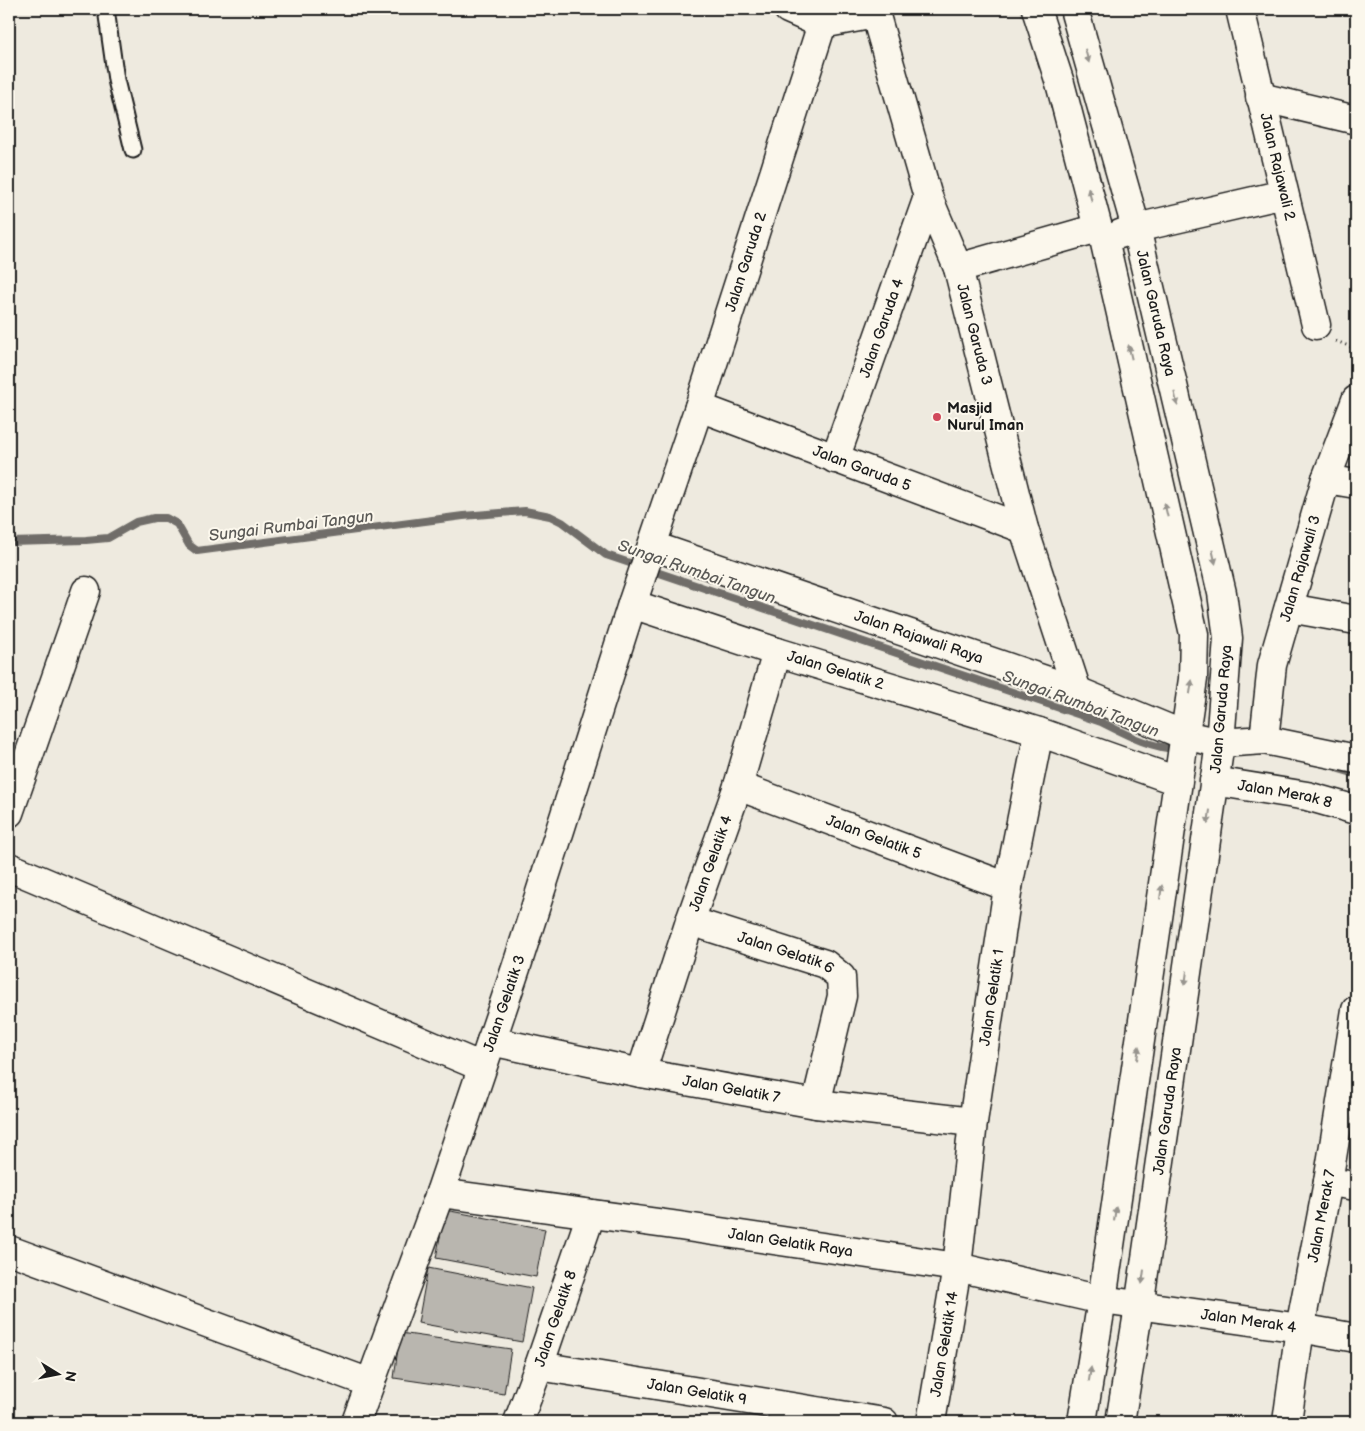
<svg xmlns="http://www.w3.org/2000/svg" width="1365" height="1431" viewBox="0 0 1365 1431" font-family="'Balsamiq Sans',sans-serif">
<rect width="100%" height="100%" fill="#eeeadf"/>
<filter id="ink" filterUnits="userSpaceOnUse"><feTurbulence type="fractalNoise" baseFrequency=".02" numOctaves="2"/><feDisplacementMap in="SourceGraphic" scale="10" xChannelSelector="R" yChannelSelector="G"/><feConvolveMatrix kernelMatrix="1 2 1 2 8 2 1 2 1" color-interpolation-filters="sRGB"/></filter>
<g filter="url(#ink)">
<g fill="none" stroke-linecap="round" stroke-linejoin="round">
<g stroke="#6f6d69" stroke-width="8">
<path d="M9,542L86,540L108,538L136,522L154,518H166L177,524L189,545L197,551L463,516L525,511L550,516L562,522L606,555L1101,722C1125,734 1150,748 1177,749"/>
<path d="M1339,769L1356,774"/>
</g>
</g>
<g fill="#b9b6af" stroke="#1c1c1c">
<path d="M445,1210L545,1229L536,1277L436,1258Z"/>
<path d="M428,1268L532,1288L522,1342L418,1323Z"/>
<path d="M400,1333L511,1349L504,1394L394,1378Z"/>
</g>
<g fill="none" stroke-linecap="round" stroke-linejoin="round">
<defs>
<path id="service" d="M106,9L116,80L133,150"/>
<g id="minor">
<path d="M788,9L822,24"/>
<path id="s1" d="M874,9L928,197L958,268L1024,529L1077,691"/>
<path d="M1036,9L1060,83L1098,228L1104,239L1194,634L1193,679L1102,1300L1082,1422"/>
<path id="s2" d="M1074,9L1136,228L1222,593L1228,638L1220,743L1139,1307L1120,1422"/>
<path id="s3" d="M1240,9L1316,325"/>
<path d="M822,24L875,14"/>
<path d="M1260,97L1356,120"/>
<path d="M1120,234L1136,228L1284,194"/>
<path d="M958,268L1098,228"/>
<path id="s4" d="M699,407L1024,529"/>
<path id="s5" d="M835,459L928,197"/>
<path d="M1326,479L1356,484"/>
<path id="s6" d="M653,546L1077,691L1184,735L1220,743L1264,740L1356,759"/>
<path id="s7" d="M632,604L777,652L1039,732L1177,781"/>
<path d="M1289,608L1356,620"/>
<path id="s8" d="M1264,740L1272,665L1326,479L1356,400"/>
<path id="s9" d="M1214,781L1307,796L1356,810"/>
<path id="s10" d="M738,786L1008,887"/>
<path d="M9,813L86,591"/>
<path d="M9,867L482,1067"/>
<path id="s11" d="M690,921L825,964L841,977L842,996L816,1104"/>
<path id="s12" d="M491,1041L641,1073L816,1104L973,1122"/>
<path id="s13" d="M641,1073L690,921L738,786L777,652"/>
<path d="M1328,1182L1356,1186"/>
<path id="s14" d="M440,1193L673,1225L957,1267L1102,1300L1300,1328L1356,1338"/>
<path d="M9,1250L370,1383"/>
<path id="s15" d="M539,1366L884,1422"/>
<path id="s16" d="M356,1422L440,1193L517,965L632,604L699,407L822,24"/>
<path id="s17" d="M518,1422L539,1366L591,1214"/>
<path id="s18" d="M931,1422L957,1267L973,1122L1008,887L1039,732"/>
<path id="s19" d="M1287,1422L1300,1328L1328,1182L1356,1010"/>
</g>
</defs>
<use href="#service" stroke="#1c1c1c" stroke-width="19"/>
<use href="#minor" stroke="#1c1c1c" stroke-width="31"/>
<path stroke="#1c1c1c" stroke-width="3" stroke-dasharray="1 4" stroke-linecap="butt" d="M1336,341L1356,349"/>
<use href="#service" stroke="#fbf7ec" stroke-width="15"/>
<use href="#minor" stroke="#fbf7ec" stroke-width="28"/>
</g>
<defs><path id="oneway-solid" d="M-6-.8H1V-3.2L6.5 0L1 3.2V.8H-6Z" transform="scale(1.25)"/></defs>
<g fill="#97948e">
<use href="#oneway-solid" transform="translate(1087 56) rotate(74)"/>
<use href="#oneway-solid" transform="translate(1090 195) rotate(-105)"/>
<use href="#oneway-solid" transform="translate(1130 352) rotate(-103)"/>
<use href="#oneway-solid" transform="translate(1176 399) rotate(77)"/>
<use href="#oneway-solid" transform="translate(1166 510) rotate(-103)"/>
<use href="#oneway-solid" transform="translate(1214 557) rotate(77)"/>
<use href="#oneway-solid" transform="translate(1191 687) rotate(-81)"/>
<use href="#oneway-solid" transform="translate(1209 817) rotate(98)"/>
<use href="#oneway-solid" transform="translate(1161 892) rotate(-82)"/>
<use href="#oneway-solid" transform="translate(1186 978) rotate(98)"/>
<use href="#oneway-solid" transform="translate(1138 1053) rotate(-82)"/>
<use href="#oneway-solid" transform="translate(1115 1214) rotate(-82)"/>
<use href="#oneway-solid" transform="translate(1143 1277) rotate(98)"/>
<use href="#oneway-solid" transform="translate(1090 1374) rotate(-81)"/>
</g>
</g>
<circle fill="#d1495b" stroke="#fbf7ec" stroke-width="2" cx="937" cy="417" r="5"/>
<g text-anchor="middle" stroke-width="4" stroke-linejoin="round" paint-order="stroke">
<g font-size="15" fill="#1c1c1c" stroke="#fbf7ec">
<text dy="5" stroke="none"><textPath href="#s3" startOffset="162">Jalan Rajawali 2</textPath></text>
<text dy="5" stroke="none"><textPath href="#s16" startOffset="1224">Jalan Garuda 2</textPath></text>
<text dy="5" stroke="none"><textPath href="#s2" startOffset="315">Jalan Garuda Raya</textPath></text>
<text dy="5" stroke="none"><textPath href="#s5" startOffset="139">Jalan Garuda 4</textPath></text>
<text dy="5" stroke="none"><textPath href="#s1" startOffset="341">Jalan Garuda 3</textPath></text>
<text dy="5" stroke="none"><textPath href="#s4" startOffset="174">Jalan Garuda 5</textPath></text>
<text dy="5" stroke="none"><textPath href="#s8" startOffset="176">Jalan Rajawali 3</textPath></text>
<text dy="5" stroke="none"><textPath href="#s6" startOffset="281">Jalan Rajawali Raya</textPath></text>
<text dy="5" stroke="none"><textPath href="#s7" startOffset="214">Jalan Gelatik 2</textPath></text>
<text transform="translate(1221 709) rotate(-85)" y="5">Jalan Garuda Raya</text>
<text dy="5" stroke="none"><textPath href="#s9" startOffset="72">Jalan Merak 8</textPath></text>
<text dy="5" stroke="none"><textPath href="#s10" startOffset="145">Jalan Gelatik 5</textPath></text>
<text dy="5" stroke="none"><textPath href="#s13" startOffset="221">Jalan Gelatik 4</textPath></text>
<text dy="5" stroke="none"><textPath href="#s11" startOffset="101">Jalan Gelatik 6</textPath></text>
<text dy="5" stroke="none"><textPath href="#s18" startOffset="429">Jalan Gelatik 1</textPath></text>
<text dy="5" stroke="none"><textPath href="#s16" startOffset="444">Jalan Gelatik 3</textPath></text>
<text dy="5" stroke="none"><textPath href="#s12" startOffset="245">Jalan Gelatik 7</textPath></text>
<text transform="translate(1167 1111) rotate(-82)" y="5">Jalan Garuda Raya</text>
<text dy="5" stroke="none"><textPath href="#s19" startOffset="209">Jalan Merak 7</textPath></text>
<text dy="5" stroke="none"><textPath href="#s14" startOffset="354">Jalan Gelatik Raya</textPath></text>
<text dy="5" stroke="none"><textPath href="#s17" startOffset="110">Jalan Gelatik 8</textPath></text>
<text dy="5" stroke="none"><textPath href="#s14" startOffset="819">Jalan Merak 4</textPath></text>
<text dy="5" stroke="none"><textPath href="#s18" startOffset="79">Jalan Gelatik 14</textPath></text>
<text dy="5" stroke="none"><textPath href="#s15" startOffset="160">Jalan Gelatik 9</textPath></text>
</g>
<g font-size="15" font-weight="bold" fill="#1c1c1c" stroke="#fbf7ec" text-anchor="start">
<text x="947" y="413">Masjid<tspan x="947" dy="17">Nurul Iman</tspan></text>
</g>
<g font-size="16" font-style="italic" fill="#5a5956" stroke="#fbf7ec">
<text transform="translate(291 525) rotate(-7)" y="6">Sungai Rumbai Tangun</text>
<text transform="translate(697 571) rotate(19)" y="6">Sungai Rumbai Tangun</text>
<text transform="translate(1081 703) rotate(20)" y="6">Sungai Rumbai Tangun</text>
</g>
</g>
<rect width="1365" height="1431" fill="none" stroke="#fbf7ec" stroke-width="30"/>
<rect x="15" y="15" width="1335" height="1401" fill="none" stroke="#1c1c1c" stroke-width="2" filter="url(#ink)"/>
<g transform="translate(58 1374) rotate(100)" stroke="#fbf7ec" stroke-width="4" paint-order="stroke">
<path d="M0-4L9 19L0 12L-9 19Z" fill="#1c1c1c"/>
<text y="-8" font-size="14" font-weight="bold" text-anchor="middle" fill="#1c1c1c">N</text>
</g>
</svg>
